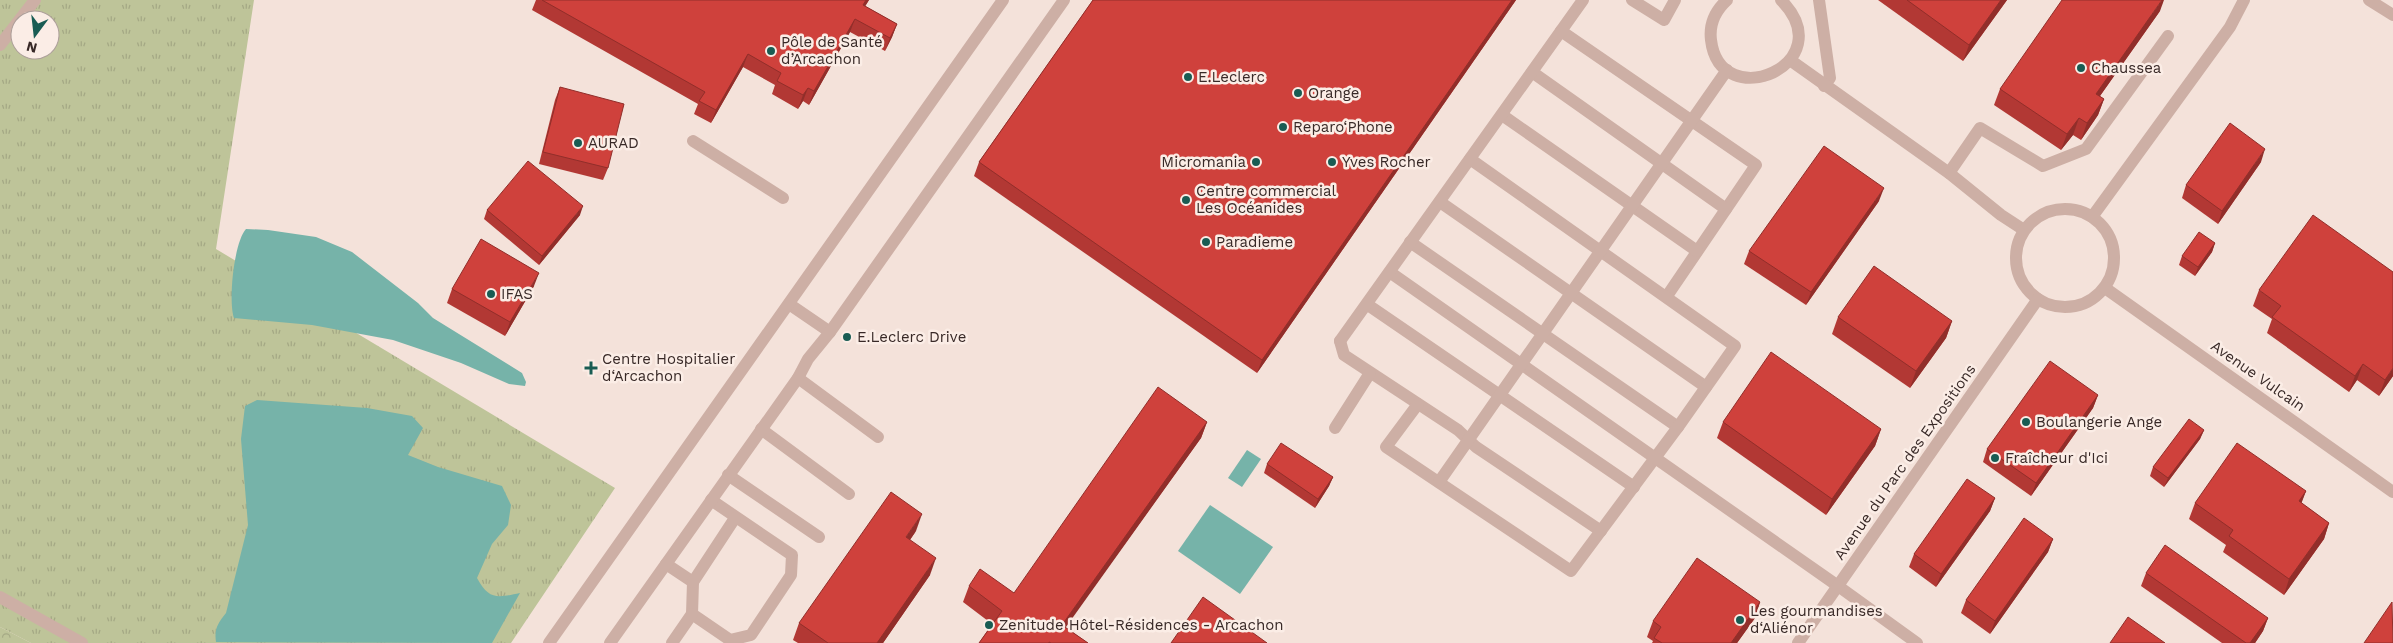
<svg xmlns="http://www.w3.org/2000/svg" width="2393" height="643" viewBox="0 0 2393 643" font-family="'Work Sans',sans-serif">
<defs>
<pattern id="grass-tufts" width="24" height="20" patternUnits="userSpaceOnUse" patternTransform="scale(1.25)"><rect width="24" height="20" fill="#bec499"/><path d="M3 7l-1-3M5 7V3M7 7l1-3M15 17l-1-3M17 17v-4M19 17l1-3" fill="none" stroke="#a4a884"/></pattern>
<pattern id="forest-crowns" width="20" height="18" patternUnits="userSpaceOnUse" patternTransform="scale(1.25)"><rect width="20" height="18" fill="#bec499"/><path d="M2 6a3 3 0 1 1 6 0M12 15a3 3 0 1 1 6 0" fill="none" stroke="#a4a884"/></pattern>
</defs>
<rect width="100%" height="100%" fill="#f4e2da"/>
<path fill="url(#grass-tufts)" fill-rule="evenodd" d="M0,0H254L216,249L615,488L511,643H31L0,627ZM20,20H50V50H20Z"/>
<path fill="url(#forest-crowns)" d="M0,627L31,643H0Z"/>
<g fill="#76b3a9">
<path d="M246,229L268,230L316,237L352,252L418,303L433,318L522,373L526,382L525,386L509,384L461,363L393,340L312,325L234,318C228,301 234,242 246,229Z"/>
<path d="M257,400L367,408L412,416L423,428L408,455L438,467L502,486L511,505L508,525L492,544L477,578C489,600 497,598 520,593L492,643L216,642C214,629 218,623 226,613L248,525L241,439L245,406Z"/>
<path d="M1247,450L1261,459L1242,487L1228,478Z"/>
<path d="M1210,505L1273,547L1240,594L1178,551Z"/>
</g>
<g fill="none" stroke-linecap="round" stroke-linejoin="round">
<g stroke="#cdafa5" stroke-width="12">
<path d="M1632,0L1664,20L1675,0"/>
<path d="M1819,0L1830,78L1824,86"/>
<path d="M2369,0L2393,15"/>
<path d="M1561,31L1756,165L1667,296"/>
<path d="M1532,72L1726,209"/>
<path d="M1502,115L1697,251"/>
<path d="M693,141L783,198"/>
<path d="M1949,173L1980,128L2043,166L2086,149L2168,36"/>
<path d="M1440,202L1706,387"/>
<path d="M1410,242L1678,427"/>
<path d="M1368,305L1634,487"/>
<path d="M1340,341L1344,355L1458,430L1476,447L1601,531"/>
<path d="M798,378L878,437"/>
<path d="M1418,404L1386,447L1571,571L1678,427L1735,346L1470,159"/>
<path d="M1335,428L1370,373"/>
<path d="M761,429L849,494"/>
<path d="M728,475L819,537"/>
<path d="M666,564L693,582L692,614L730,640L751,635L791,575L792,555L711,500"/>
<path d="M693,582L735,518"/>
<path d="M1838,586L1917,643"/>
<path d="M672,643L692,614"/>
</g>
<g stroke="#cdafa5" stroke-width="12">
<path d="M1727,0C1715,11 1709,24 1711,40C1720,116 1844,64 1781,0"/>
<path d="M0,45L35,0"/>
<path d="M1790,60L1949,173L2001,215L2024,230"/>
<circle cx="2065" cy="258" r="49"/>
<path d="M2092,217L2230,27L2244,0"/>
<path d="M1391,273L1838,586"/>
<path d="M2105,288L2393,492"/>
<path d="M789,304L830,332"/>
<path d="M1340,341L1583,0"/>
<path d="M1439,482L1727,70"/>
<path d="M0,597L82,643"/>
<path d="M549,643L1003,0"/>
<path d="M610,643L798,378L808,359L830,332L1064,0"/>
<path d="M1798,643L2038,299"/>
</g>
</g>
<g fill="#b23834">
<path d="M536,0H869L865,6L897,24L892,37L885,51L850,32L809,105L803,101L798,109L772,94L775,85L743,67L711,123L694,114L698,104L532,10Z"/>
<path d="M1093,0H1516L1257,373L974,176L979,162Z"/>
<path d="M1878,0H2007L1963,61Z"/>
<path d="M2160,11L2100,96L2104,99L2098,115L2081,140L2073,135L2061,150L1994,105L2000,89Z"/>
<path d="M560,87L608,168L603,180L539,164L555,100Z"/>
<path d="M2261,162L2218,224L2182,198L2186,185Z"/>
<path d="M1879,201L1806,305L1744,264L1749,251Z"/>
<path d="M487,210L580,215L539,265L484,219Z"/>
<path d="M2215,243L2212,252L2195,276L2179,265L2182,256Z"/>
<path d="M534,286L505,336L447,303L452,289Z"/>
<path d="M2259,290L2393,376L2379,396L2357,380L2349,392L2267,333L2272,319L2253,306Z"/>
<path d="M1838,317L1952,321L1946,338L1910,388L1832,334Z"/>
<path d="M2098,395L2093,408L2031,496L1983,462L1987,449Z"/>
<path d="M1207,422L1201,438L1065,627L1088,643H979L992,624L963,602L969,586L1014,593Z"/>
<path d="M1723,422L1881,429L1875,446L1826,515L1717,438Z"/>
<path d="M2204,430L2200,439L2164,487L2150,476L2153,467Z"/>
<path d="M1267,464L1333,477L1329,486L1315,508L1264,473Z"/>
<path d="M2306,491L2301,503L2329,523L2324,539L2284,595L2223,552L2226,545L2189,519L2195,503Z"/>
<path d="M1995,498L1990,511L1936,587L1909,567L1914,554Z"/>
<path d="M916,531L910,540L930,575L883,643H798L793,640L799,623Z"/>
<path d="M2053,539L2048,552L1990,634L1961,613L1966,600Z"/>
<path d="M2146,573L2268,618L2263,631L2255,643H2222L2141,586Z"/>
<path d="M1760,602L1755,618L1737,643H1652L1653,641L1647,637L1653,621Z"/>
</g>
<g fill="#912e2a">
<path d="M866,0H869L858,18L863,5Z"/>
<path d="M1512,0H1516L1257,373L1262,360Z"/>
<path d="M2001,0H2007L1963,61L1969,45Z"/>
<path d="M2162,0H2164L2160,11L2090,110L2096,94Z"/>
<path d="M855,19L850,32L809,105L814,91Z"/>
<path d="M897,24L892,37L885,51L890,38Z"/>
<path d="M748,54L743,67L711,123L716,110Z"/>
<path d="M808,88L803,101L798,109L803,95Z"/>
<path d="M2104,99L2098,115L2081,140L2087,123Z"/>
<path d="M2079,118L2073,135L2061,150L2067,134Z"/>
<path d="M2265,149L2261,162L2218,224L2222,211Z"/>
<path d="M1884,188L1879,201L1806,305L1811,292Z"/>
<path d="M583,206L580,215L539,265L542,256Z"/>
<path d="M2215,243L2212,252L2195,276L2198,267Z"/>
<path d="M539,273L534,286L505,336L510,322Z"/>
<path d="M1952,321L1946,338L1910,388L1916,371Z"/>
<path d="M2363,364L2357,380L2349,392L2355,376Z"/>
<path d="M2393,368V376L2379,396L2385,380Z"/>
<path d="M2098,395L2093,408L2031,496L2036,483Z"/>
<path d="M1207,422L1201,438L1056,641L1062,625Z"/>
<path d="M1881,429L1875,446L1826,515L1832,499Z"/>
<path d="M2204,430L2200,439L2164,487L2168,478Z"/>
<path d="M1333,477L1329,486L1315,508L1318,499Z"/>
<path d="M2306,491L2300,507L2299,501Z"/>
<path d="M1995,498L1990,511L1936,587L1941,574Z"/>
<path d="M922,514L916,531L900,554L906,537Z"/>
<path d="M2329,523L2324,539L2284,595L2289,579Z"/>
<path d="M2053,539L2048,552L1990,634L1995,621Z"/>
<path d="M936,558L930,575L883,643H877Z"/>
<path d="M1760,602L1755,618L1737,643H1731Z"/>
<path d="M2268,618L2263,631L2255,643H2250Z"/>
</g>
<g fill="#cf413c" stroke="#912e2a">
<path d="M542,0H866L863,5L897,24L890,38L855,19L814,91L808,88L803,95L777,81L781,73L748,54L716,110L699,101L705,92Z"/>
<path d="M1093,0H1512L1262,360L979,162Z"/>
<path d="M1907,0H2001L1969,45Z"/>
<path d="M2062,0H2162L2096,94L2104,99L2087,123L2079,118L2067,134L2000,89Z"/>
<path d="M560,87L624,104L608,168L543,152Z"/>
<path d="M2230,123L2265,149L2222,211L2186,185Z"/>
<path d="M1824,146L1884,188L1811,292L1749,251Z"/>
<path d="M528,161L583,206L542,256L487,210Z"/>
<path d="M2313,215L2393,272V368L2385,380L2363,364L2355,376L2272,317L2281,306L2259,290Z"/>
<path d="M2199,232L2215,243L2198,267L2182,256Z"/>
<path d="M481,239L539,273L510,322L452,289Z"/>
<path d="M1874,266L1952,321L1916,371L1838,317Z"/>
<path d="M1771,352L1881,429L1832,499L1723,422Z"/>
<path d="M2050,361L2098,395L2036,483L1987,449Z"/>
<path d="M1158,387L1207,422L1062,625L1088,643H1051L1049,642V643H979L1002,611L969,586L980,569L1014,593Z"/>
<path d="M2189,419L2204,430L2168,478L2153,467Z"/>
<path d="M1281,443L1333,477L1318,499L1267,464Z"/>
<path d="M2237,443L2306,491L2299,501L2329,523L2289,579L2229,536L2233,530L2195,503Z"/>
<path d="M1967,479L1995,498L1941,574L1914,554Z"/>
<path d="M891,492L922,514L906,537L936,558L877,643H828L799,623Z"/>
<path d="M2024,518L2053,539L1995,621L1966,600Z"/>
<path d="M2165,545L2268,618L2250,643H2246L2146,573Z"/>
<path d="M1697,558L1760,602L1731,643H1662L1654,638L1661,627L1653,621Z"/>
<path d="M1203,597L1267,643H1171Z"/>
<path d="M2392,602L2393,643H2364Z"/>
<path d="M2128,617L2165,643H2110Z"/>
</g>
<g fill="#195c53" stroke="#fbede6" stroke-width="2">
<circle cx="771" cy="51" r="5"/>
<circle cx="2081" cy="68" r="5"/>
<circle cx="1188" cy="77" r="5"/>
<circle cx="1298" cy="93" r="5"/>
<circle cx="1283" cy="127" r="5"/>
<circle cx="578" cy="143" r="5"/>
<circle cx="1256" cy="162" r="5"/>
<circle cx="1332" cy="162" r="5"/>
<circle cx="1186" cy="200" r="5"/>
<circle cx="1206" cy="242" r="5"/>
<circle cx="491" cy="294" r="5"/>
<circle cx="847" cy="337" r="5"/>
<path d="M588.5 360.5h5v5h5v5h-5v5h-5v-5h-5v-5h5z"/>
<circle cx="2026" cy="422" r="5"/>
<circle cx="1995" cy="458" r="5"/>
<circle cx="1740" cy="620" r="5"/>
<circle cx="989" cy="625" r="5"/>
</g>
<g text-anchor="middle" stroke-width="5" stroke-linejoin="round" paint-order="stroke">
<g font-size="15" fill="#382927" stroke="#fbede6" text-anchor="start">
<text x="781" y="47">Pôle de Santé<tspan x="781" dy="17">d’Arcachon</tspan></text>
<text x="2091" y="73">Chaussea</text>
<text x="1198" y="82">E.Leclerc</text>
<text x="1308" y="98">Orange</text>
<text x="1293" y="132">Reparo‘Phone</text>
<text x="588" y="148">AURAD</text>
<text x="1246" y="167" text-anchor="end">Micromania</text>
<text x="1342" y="167">Yves Rocher</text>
<text x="1196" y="196">Centre commercial<tspan x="1196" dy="17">Les Océanides</tspan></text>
<text x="1216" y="247">Paradieme</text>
<text x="501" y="299">IFAS</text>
<text x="857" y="342">E.Leclerc Drive</text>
<text x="602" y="364">Centre Hospitalier<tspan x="602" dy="17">d‘Arcachon</tspan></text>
<text x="2036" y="427">Boulangerie Ange</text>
<text x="2005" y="463">Fraîcheur d'Ici</text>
<text x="1750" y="616">Les gourmandises<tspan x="1750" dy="17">d‘Aliénor</tspan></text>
<text x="999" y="630">Zenitude Hôtel-Résidences - Arcachon</text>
</g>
<g font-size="15" fill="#382927" stroke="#fbede6">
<text transform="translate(2258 376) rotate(35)" y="5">Avenue Vulcain</text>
<text transform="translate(1905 462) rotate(-55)" y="5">Avenue du Parc des Expositions</text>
</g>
</g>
<g transform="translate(35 35) rotate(195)"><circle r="24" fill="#fbede6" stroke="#ad9f9a"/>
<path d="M0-4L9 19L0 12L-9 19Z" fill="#195c53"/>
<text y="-8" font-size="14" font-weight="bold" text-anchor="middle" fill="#382927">N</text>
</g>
</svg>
